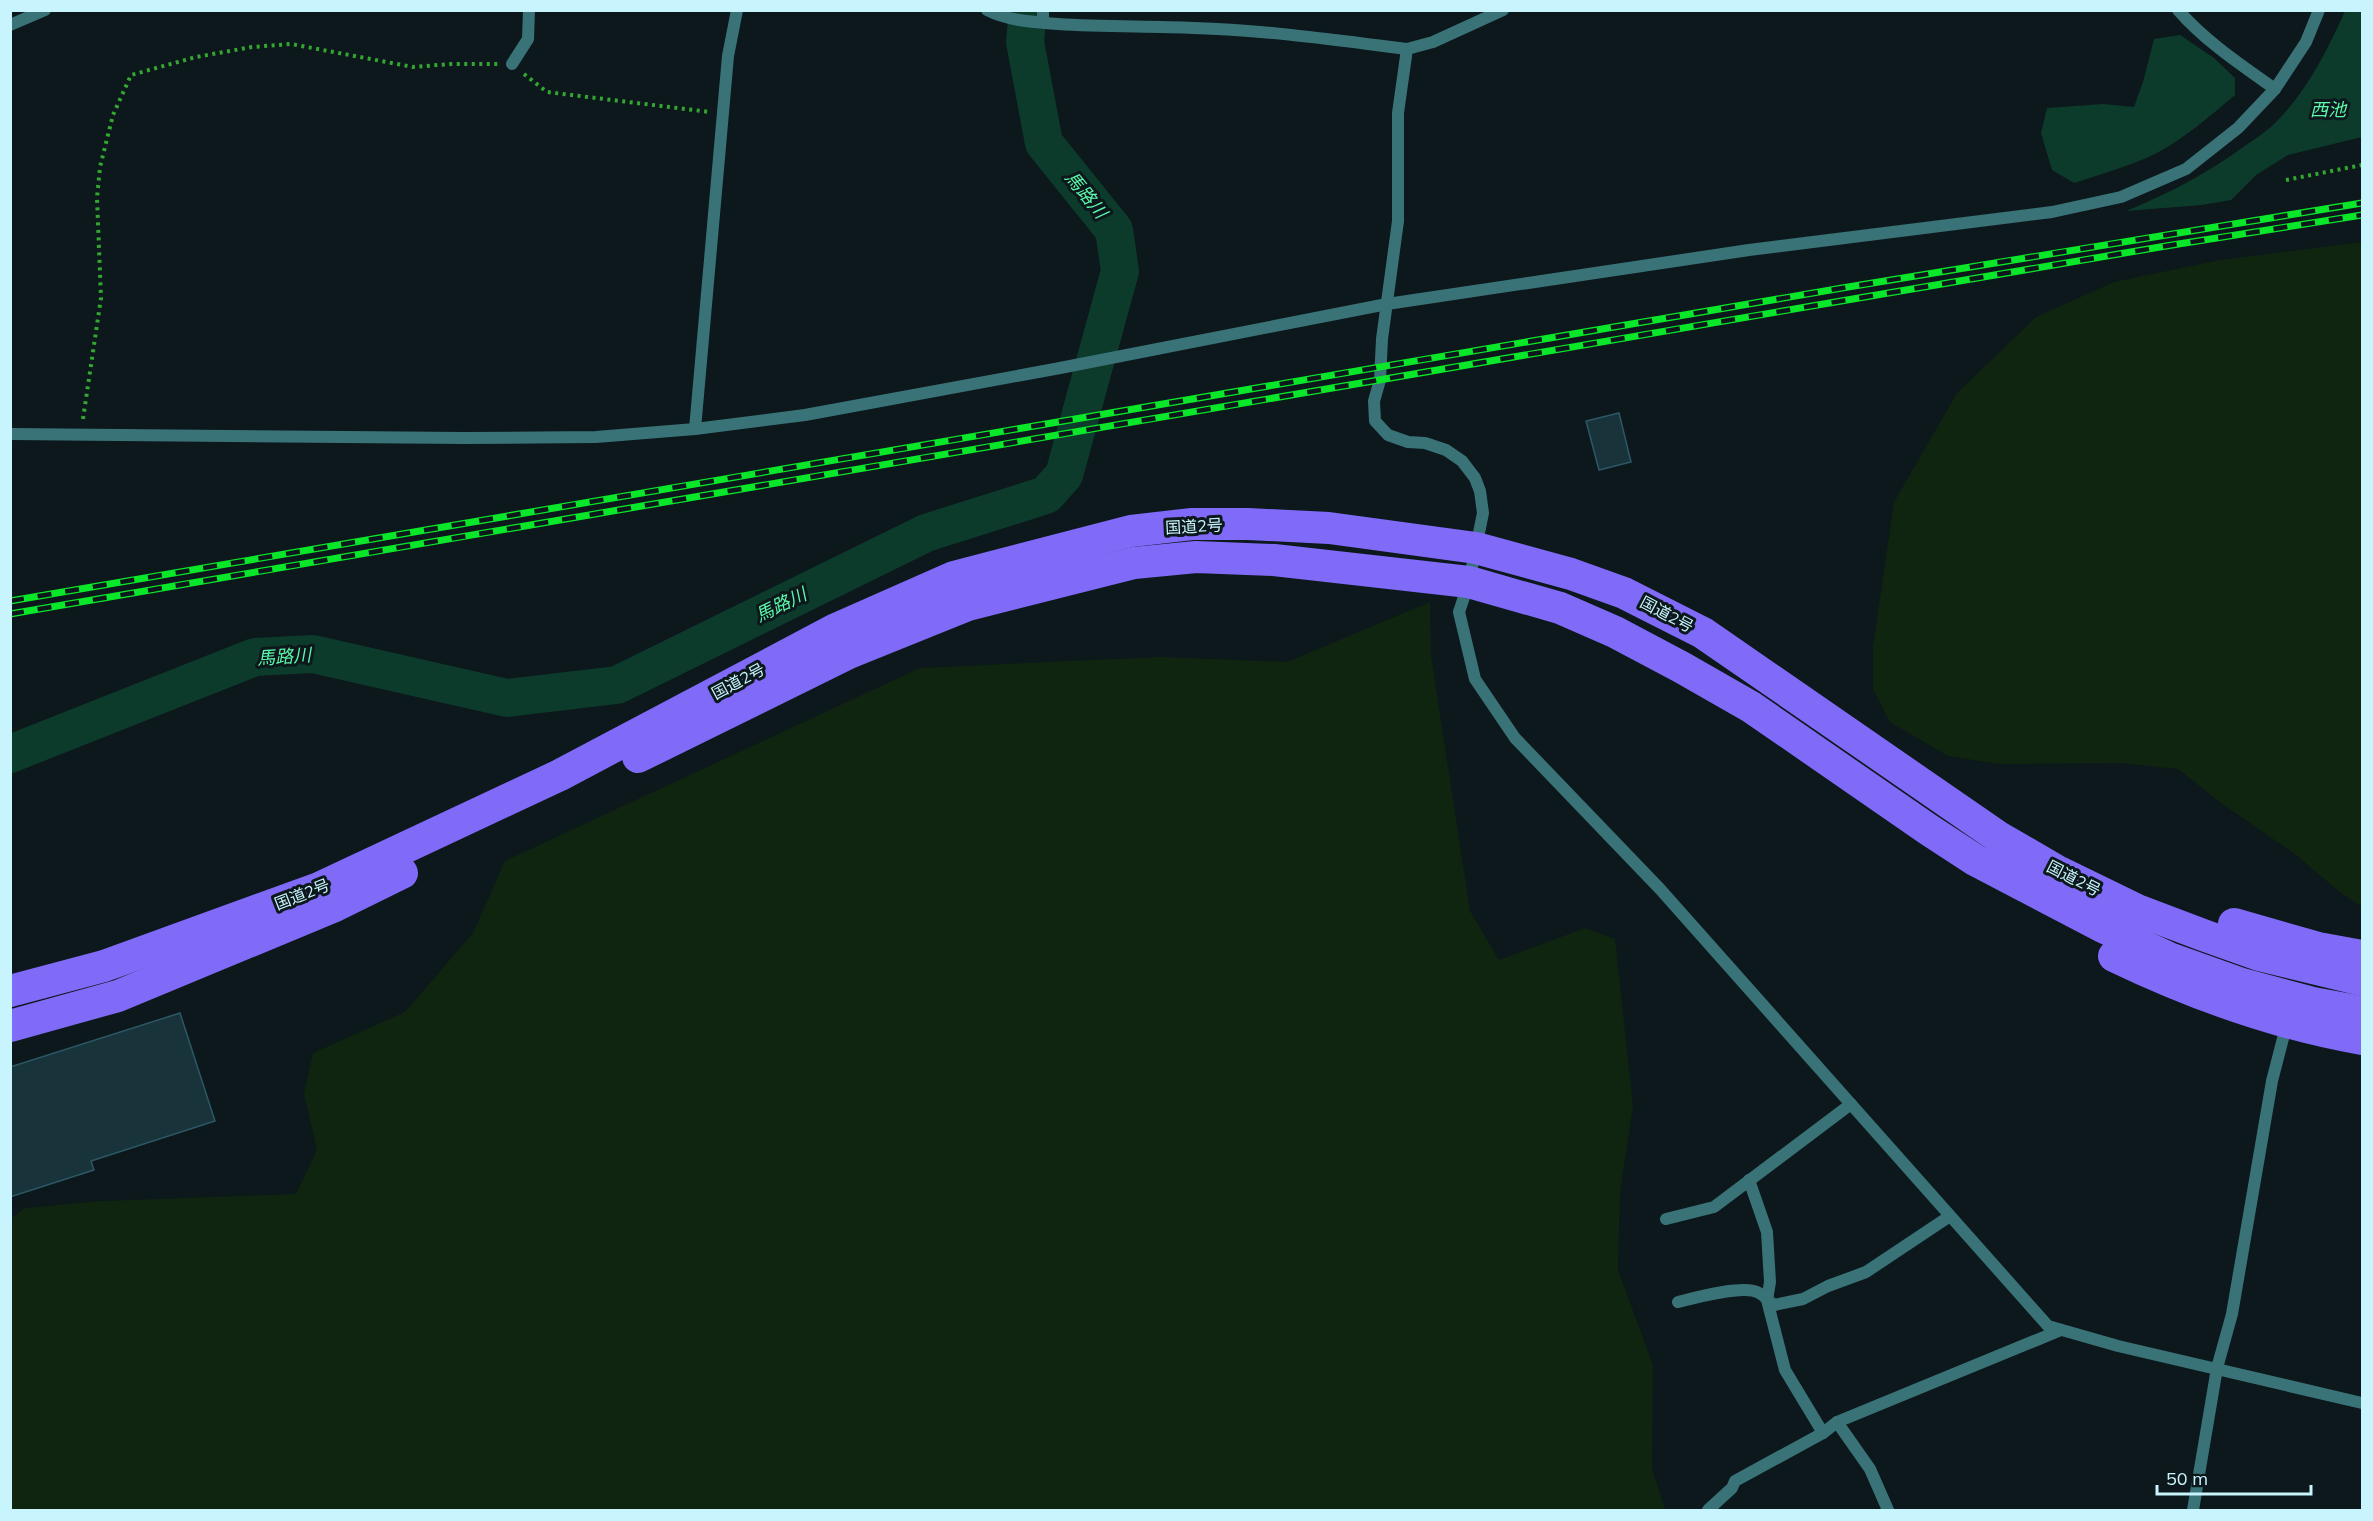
<svg xmlns="http://www.w3.org/2000/svg" width="2373" height="1521" viewBox="0 0 2373 1521" font-family="Mulish,'Noto Sans JP',sans-serif">
<rect width="100%" height="100%" fill="#0c181b"/>
<g fill="#0f250f">
<path d="M2362,242V907L2337,890L2295,854L2221,803L2178,769L2120,763L1999,764L1948,756L1890,722L1873,689V647L1894,502L1957,393L2036,317L2114,282L2220,260Z"/>
<path d="M1430,602L1431,656L1470,911L1499,960L1585,928L1615,939L1633,1106L1620,1193L1618,1270L1653,1365L1652,1468L1665,1510H11V1218L25,1208L102,1201L296,1194L317,1150L304,1094L313,1053L405,1012L473,933L505,861L920,668L1160,657L1287,662Z"/>
</g>
<g fill="#0c3a2b">
<path d="M2345,11H2362V137L2288,155L2256,175L2231,200L2202,205L2126,211C2172,192 2206,174 2246,145C2255,139 2264,133 2272,126C2305,95 2327,51 2345,11Z"/>
<path d="M2180,35L2214,58L2235,78V95C2211,115 2185,138 2157,153C2130,166 2102,174 2074,183L2052,170L2041,133L2047,108L2103,104L2134,107L2143,82L2154,39Z"/>
</g>
<g fill="none" stroke-linecap="round" stroke-linejoin="round">
<path stroke="#0c3a2b" stroke-width="38" d="M10,754L255,657L313,654L507,698L617,685L926,533L1046,495L1064,475L1120,271L1114,230L1044,143L1025,42L1028,10"/>
</g>
<g fill="#19333b" stroke="#2c5866" stroke-width="1.5">
<path d="M1619,413L1631,462L1599,470L1586,421Z"/>
<path d="M180,1013L215,1121L91,1161L94,1170L10,1197V1067Z"/>
</g>
<g fill="none" stroke-linecap="round" stroke-linejoin="round">
<g stroke="#33a731" stroke-width="4" stroke-dasharray="3 4.5" stroke-linecap="butt">
<path d="M524,74L547,92L710,112"/>
<path d="M2286,180L2362,165"/>
<path d="M83,419L101,298L97,198L100,167L113,115L131,75L196,57L252,47L291,44L413,67L451,64H499"/>
</g>
<g stroke="#397378" stroke-width="12">
<path d="M987,10C1008,21 1034,22 1058,24C1103,27 1148,26 1194,28C1265,30 1336,40 1407,49"/>
<path d="M1503,10L1433,42L1407,49L1398,113V221L1382,339L1380,380L1374,401L1375,421L1388,435L1408,442L1425,443L1446,450L1462,461L1475,478L1480,491L1483,513L1469,582L1459,612L1475,679L1515,738L1660,889L2048,1326L2118,1346L2362,1403"/>
<path d="M2178,10C2205,41 2241,65 2275,89"/>
<path d="M1043,22V10"/>
<path d="M10,25L45,10"/>
<path d="M512,64L528,39L529,10"/>
<path d="M695,429L728,56L737,10"/>
<path d="M1749,1180L1767,1232L1770,1282L1767,1300L1785,1370L1823,1433L1837,1422L1870,1469L1888,1510"/>
<path d="M1666,1219L1714,1207L1851,1104"/>
<path d="M1678,1302C1694,1298 1745,1284 1759,1293C1765,1296 1768,1301 1774,1305L1803,1299L1828,1286L1866,1272L1950,1216"/>
<path d="M1837,1422L2061,1330"/>
<path d="M1708,1510L1732,1488L1735,1481L1823,1433"/>
<path d="M2193,1510L2217,1368L2232,1314L2272,1081L2287,1023"/>
</g>
<path stroke="#397378" stroke-width="12" d="M10,434L465,438L596,437L695,429L805,415L1060,368L1387,304L1749,250L2052,212L2121,197L2186,169L2238,128L2275,89L2306,42L2319,10"/>
<g stroke="#806af8" stroke-width="32">
<path d="M638,757L849,653L968,605L1134,563L1196,557L1274,560L1469,582L1560,608L1615,632L1681,667L1751,707L1929,830L1975,860L2103,927L2169,958L2242,984L2313,1003L2362,1012"/>
<path d="M2234,924L2318,948L2362,956"/>
<path d="M2114,956C2193,994 2276,1024 2362,1039"/>
<path d="M10,991L104,966L319,888L560,775L834,630L954,577L1131,531L1192,524H1248L1329,528L1476,548L1571,574L1624,593L1703,633L1997,836L2059,872L2137,910L2203,935L2259,955L2362,980"/>
<path d="M10,1026L118,996L335,906L402,873"/>
</g>
<defs>
<g id="rail">
<path d="M10,601L1848,287L2362,203"/>
<path d="M10,614L1847,300L2166,246L2362,215"/>
</g>
</defs>
<use href="#rail" stroke="#0ae72a" stroke-width="7"/>
<use href="#rail" stroke="#0c181b" stroke-width="4.5" stroke-dasharray="14" stroke-linecap="butt"/>
</g>
<g text-anchor="middle" stroke-width="6" stroke-linejoin="round" paint-order="stroke">
<g font-size="16" fill="#c8f4fd" stroke="#0c181b">
<text transform="translate(1194 526) rotate(-3)" y="6">国道2号</text>
<text transform="translate(1667 614) rotate(28)" y="6">国道2号</text>
<text transform="translate(738 681) rotate(-28)" y="6">国道2号</text>
<text transform="translate(2074 878) rotate(27)" y="6">国道2号</text>
<text transform="translate(302 894) rotate(-21)" y="6">国道2号</text>
</g>
<g font-size="18" font-style="italic" fill="#5bf8ab" stroke="#0c181b">
<text x="2328" y="116">西池</text>
<text transform="translate(1086 195) rotate(51)" y="6">馬路川</text>
<text transform="translate(781 605) rotate(-26)" y="6">馬路川</text>
<text transform="translate(284 657) rotate(-4)" y="6">馬路川</text>
</g>
</g>
<rect width="2373" height="1521" fill="none" stroke="#c8f4fd" stroke-width="24"/>
<path d="M2157 1485v9h154v-9" fill="none" stroke="#c8f4fd" stroke-width="3"/>
<text x="2166" y="1485" font-size="18" fill="#c8f4fd" stroke="#0c181b" stroke-width="4.5" paint-order="stroke">50 m</text>
</svg>
